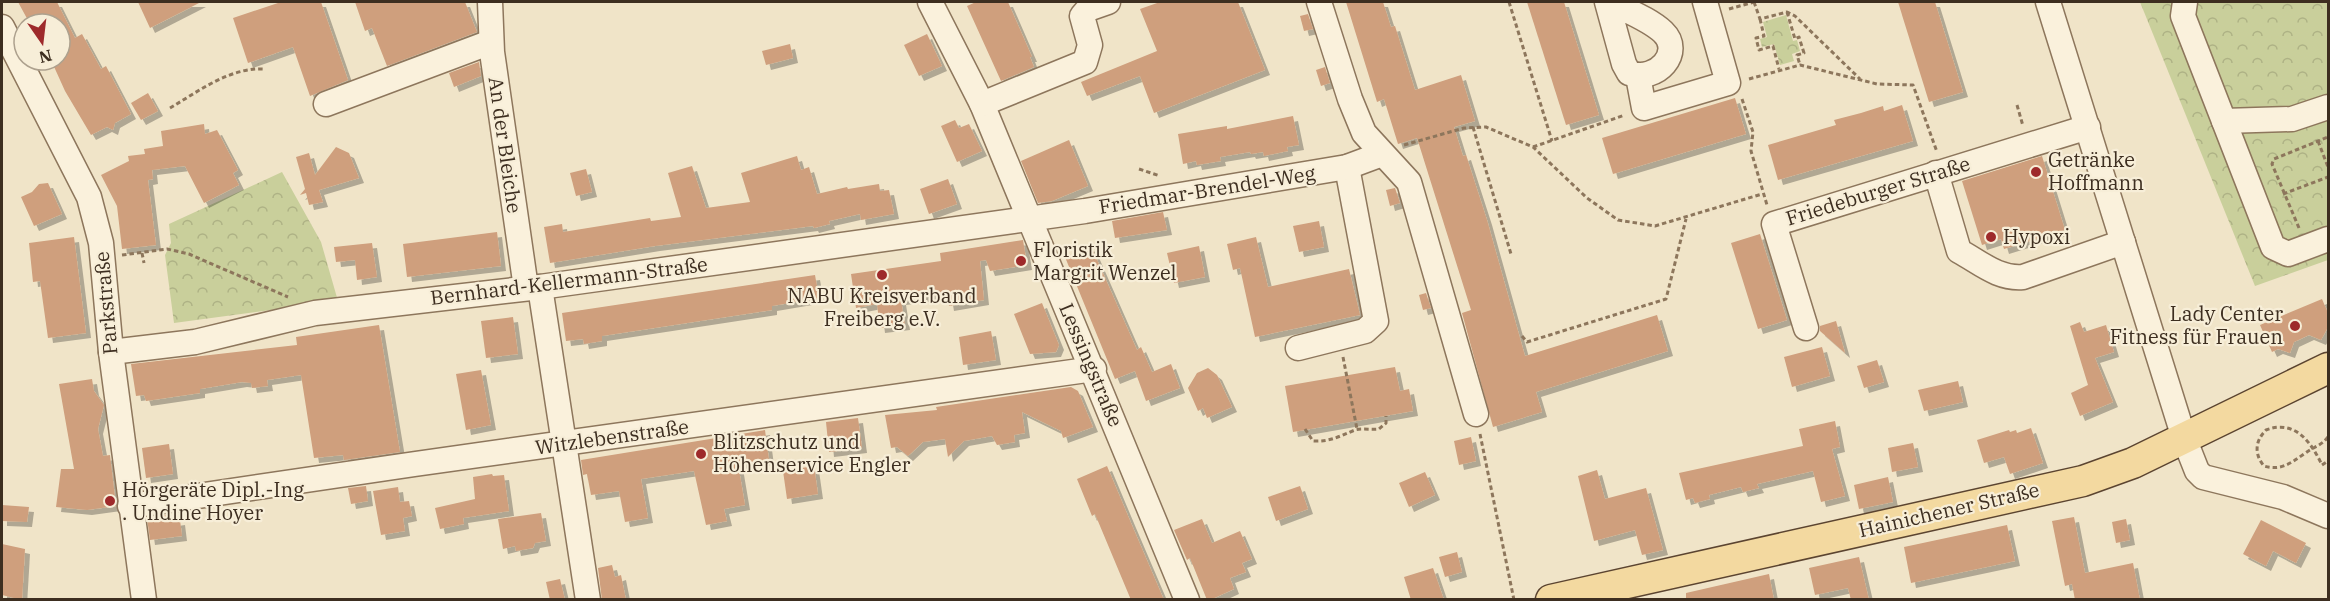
<svg xmlns="http://www.w3.org/2000/svg" width="2330" height="601" viewBox="0 0 2330 601" font-family="'IBM Plex Serif',serif">
<defs>
<pattern id="forest-crowns" width="20" height="18" patternUnits="userSpaceOnUse" patternTransform="scale(1.5)"><rect width="20" height="18" fill="#c9cf9b"/><path d="M2 6a3 3 0 1 1 6 0M12 15a3 3 0 1 1 6 0" fill="none" stroke="#aeb285"/></pattern>
<filter id="shadow"><feDropShadow dx="5" dy="5" stdDeviation="0" flood-color="#0004"/></filter>
</defs>
<rect width="100%" height="100%" fill="#f0e4c8"/>
<g fill="url(#forest-crowns)">
<path d="M2140,2H2328V260L2255,286Z"/>
<path d="M1786,15L1793,41L1797,40L1800,51L1792,54L1794,61L1780,65L1774,44L1762,47L1760,39L1767,37L1763,22Z"/>
<path d="M282,172L321,242L338,301L174,323L165,255L171,243L169,224Z"/>
</g>
<g fill="#cf9f7d" filter="url(#shadow)">
<path d="M18,2H57L75,38L82,34L101,69L106,66L131,114L115,123L113,130L107,127L91,135L65,91L51,60H60V24H30Z"/>
<path d="M138,2H201L150,28Z"/>
<path d="M281,2H321L348,80L310,96L293,47L248,63L233,18Z"/>
<path d="M355,2H465L477,32L387,66L372,28L365,31Z"/>
<path d="M976,2H1008L1032,57H1030L1034,67L1001,81L967,6Z"/>
<path d="M1160,2H1238L1265,70L1154,113L1140,76L1087,96L1081,82L1157,51L1140,9Z"/>
<path d="M1346,2H1383L1391,27L1395,26L1415,90L1461,75L1475,121L1454,127L1463,156L1466,155L1487,220L1525,356L1657,315L1668,351L1536,392L1542,412L1493,427L1462,313L1471,310L1417,138L1398,144L1384,99L1377,102Z"/>
<path d="M1527,2H1564L1599,115L1566,125Z"/>
<path d="M1898,2H1935L1963,92L1929,102Z"/>
<path d="M1308,14L1313,29L1304,31L1300,16Z"/>
<path d="M927,34L942,66L919,76L904,45Z"/>
<path d="M790,44L793,58L766,65L762,51Z"/>
<path d="M479,62L481,76L454,87L449,73Z"/>
<path d="M1325,67L1330,83L1321,86L1316,70Z"/>
<path d="M148,93L158,111L141,120L131,103Z"/>
<path d="M1735,98L1746,134L1613,174L1602,138Z"/>
<path d="M1902,105L1913,141L1778,180L1768,145L1836,125L1834,120L1861,113L1883,106L1884,111Z"/>
<path d="M1293,116L1299,145L1287,147L1288,151L1264,156L1263,152L1251,154L1250,152L1220,157L1221,161L1197,165L1196,161L1183,164L1178,134L1227,126V129Z"/>
<path d="M955,120L959,128L969,124L982,151L957,162L941,126Z"/>
<path d="M204,124L205,134L217,130L238,170L233,173L239,185L204,203L185,166L152,170L153,179L148,180L156,245L122,249L117,206L101,175L129,161L128,156L145,154L144,149L163,146L161,131Z"/>
<path d="M1069,140L1088,186L1052,201L1038,203L1021,161Z"/>
<path d="M336,147L349,153L359,178L319,190L323,202L309,205L306,193L300,195L305,189L296,157L309,153L315,175Z"/>
<path d="M797,156L801,170L809,167L817,194L847,187L848,189L879,184L880,191L889,190L894,214L861,220L860,214L829,221L830,224L814,228L813,226L655,246L550,263L544,227L562,224L563,232L650,218L651,221L681,217L668,173L692,166L706,208L750,202L741,173Z"/>
<path d="M2042,156L2065,230L2004,249L2001,239L1982,245L1962,181Z"/>
<path d="M586,169L592,192L576,196L570,173Z"/>
<path d="M948,179L957,204L929,214L920,189Z"/>
<path d="M48,183L62,214L34,226L21,197L32,192L39,184Z"/>
<path d="M1395,188L1400,203L1390,206L1386,190Z"/>
<path d="M1163,212L1167,230L1115,238L1112,221Z"/>
<path d="M1319,221L1324,247L1299,252L1293,226Z"/>
<path d="M497,232L501,266L407,277L403,244Z"/>
<path d="M1760,234L1787,320L1758,329L1731,243Z"/>
<path d="M74,237L86,333L48,338L40,281L33,282L29,243Z"/>
<path d="M1256,237L1268,287L1349,269L1360,315L1255,337L1240,268L1233,270L1227,244Z"/>
<path d="M1023,240L1027,265L990,271L986,260L980,261L984,300L949,306L947,294L901,300L905,325L880,328L877,304L856,308L851,274L941,261L940,253Z"/>
<path d="M372,243L377,277L357,280L355,260L336,262L334,247Z"/>
<path d="M1091,246L1137,350L1141,347L1152,372L1171,364L1180,388L1146,401L1135,371L1115,379L1065,257Z"/>
<path d="M1199,246L1205,277L1174,283L1167,253Z"/>
<path d="M815,275L819,298L772,306V310L602,336V341L584,344L583,339L566,341L562,313Z"/>
<path d="M1426,293L1431,308L1423,310L1419,295Z"/>
<path d="M2322,299L2328,313V327L2321,340L2309,335L2294,342L2290,353L2278,349L2272,352L2260,325Z"/>
<path d="M1042,303L1059,345L1056,352L1030,354L1014,314Z"/>
<path d="M513,317L518,354L486,358L481,321Z"/>
<path d="M1836,321L1845,353L1820,331V326Z"/>
<path d="M2080,322L2084,332L2106,325L2114,352L2095,358L2113,402L2080,416L2071,393L2088,385L2070,326Z"/>
<path d="M379,325L400,452L344,460L343,455L314,458L301,375L267,380L268,386L252,388L251,383L242,382L200,389V393L146,401L144,395L136,396L131,364L297,345L296,337Z"/>
<path d="M991,331L996,360L963,365L959,337Z"/>
<path d="M1822,347L1830,376L1792,387L1784,357Z"/>
<path d="M1877,360L1884,382L1864,388L1857,366Z"/>
<path d="M1395,367L1400,391L1409,389L1413,411L1293,432L1285,386Z"/>
<path d="M1208,368L1217,375L1232,407L1207,418L1203,408L1198,411L1188,388L1197,373Z"/>
<path d="M481,370L491,425L466,430L456,374Z"/>
<path d="M92,379L94,391L104,405L98,429L103,456L110,455L116,506L87,510L56,507L61,469H74L59,384Z"/>
<path d="M1958,381L1963,402L1924,411L1918,390Z"/>
<path d="M1071,387L1078,391L1093,427L1063,438L1061,431L1022,412L1025,433L1014,435L1015,442L997,445L992,436L964,441L948,457L945,439L923,442L908,456L897,447L891,448L885,415L937,410L936,407Z"/>
<path d="M858,418L862,448L829,452L826,422Z"/>
<path d="M1835,421L1840,447L1832,449L1845,496L1821,502L1813,471L1757,484L1759,488L1743,492L1741,487L1709,495L1710,499L1695,503L1693,498L1686,500L1679,473L1803,446L1799,429Z"/>
<path d="M2031,428L2043,463L2010,474L2004,457L1984,463L1977,440L2009,430L2010,432L2016,430L2017,433Z"/>
<path d="M765,430L769,460L738,464L745,505L724,509L727,521L706,525L694,471L641,479L648,518L625,522L619,491L591,495L587,474L583,475L581,460Z"/>
<path d="M1471,437L1476,461L1459,465L1454,441Z"/>
<path d="M1913,443L1918,467L1892,472L1888,448Z"/>
<path d="M169,444L173,474L146,478L142,448Z"/>
<path d="M814,466L818,494L787,499L783,471Z"/>
<path d="M1107,466L1131,523L1164,600H1131L1095,514L1092,516L1077,479Z"/>
<path d="M1597,470L1605,499L1646,488L1663,550L1642,555L1635,530L1594,541L1578,476Z"/>
<path d="M1425,472L1435,495L1409,507L1399,483Z"/>
<path d="M492,474L493,476L504,475L509,511L463,518L464,524L440,529L435,508L475,499L473,477Z"/>
<path d="M1888,477L1893,502L1859,509L1854,485Z"/>
<path d="M366,486L368,501L351,504L348,488Z"/>
<path d="M1300,486L1308,509L1276,521L1268,497Z"/>
<path d="M398,487L400,502L409,501L412,516L403,518L405,531L381,535L373,491Z"/>
<path d="M2,505L29,507L27,522L2,521Z"/>
<path d="M541,513L546,541L535,543L533,548L516,551L515,546L503,549L498,519Z"/>
<path d="M166,515L167,522L180,520L182,536L150,540L147,518Z"/>
<path d="M2074,517L2085,573L2133,563L2140,600H2075L2072,584L2065,586L2052,521Z"/>
<path d="M1202,519L1212,543L1240,531L1252,559L1242,563L1246,572L1230,578L1234,589L1210,600H1207L1190,558L1187,560L1174,530Z"/>
<path d="M2126,519L2130,540L2116,543L2112,522Z"/>
<path d="M2261,520L2306,543L2296,563L2273,551L2266,566L2243,554Z"/>
<path d="M2007,525L2015,561L1911,583L1904,547Z"/>
<path d="M2,544L25,549L22,600L2,595Z"/>
<path d="M1457,552L1462,572L1445,577L1439,557Z"/>
<path d="M1859,557L1869,600H1851L1848,588L1815,595L1809,568Z"/>
<path d="M612,565L615,577L621,575L626,600H602L598,568Z"/>
<path d="M1433,568L1444,600H1411L1404,577Z"/>
<path d="M1769,574L1774,600H1686V593Z"/>
<path d="M560,579L565,600H550L546,582Z"/>
</g>
<g fill="none" stroke-linecap="round" stroke-linejoin="round">
<defs>
<g id="minor">
<path d="M490,2L492,52L526,288"/>
<path d="M930,2L982,104L1187,600"/>
<path d="M1319,2L1350,99L1364,133L1409,182L1476,414"/>
<path d="M1607,2L1624,64L1629,73C1657,83 1684,52 1663,32C1649,19 1627,11 1610,2"/>
<path d="M2048,2L2184,438L2197,471L2203,477L2283,497L2328,516"/>
<path d="M2185,2L2183,16L2273,247L2288,254L2328,239"/>
<path d="M2,27L89,197L101,243L111,352L144,600"/>
<path d="M1638,76L1644,108L1728,83L1705,2"/>
<path d="M326,104L491,42"/>
<path d="M982,104L1085,62L1090,45L1082,16L1088,9L1108,2"/>
<path d="M2224,121L2292,119L2328,107"/>
<path d="M1936,173L1959,251C1981,263 1998,279 2023,277L2123,242"/>
<path d="M540,287L588,600"/>
<path d="M1806,328L1774,224L2088,127"/>
<path d="M1298,348L1365,331L1376,321L1347,167"/>
<path d="M111,352L195,342L315,313L540,287L1085,211L1347,167L1382,154"/>
<path d="M130,506L415,464L1094,369"/>
</g>
<path id="major" d="M1551,600L2083,481L2133,463L2328,368"/>
</defs>
<use href="#minor" stroke="#8d765c" stroke-width="27"/>
<use href="#major" stroke="#5b4430" stroke-width="33"/>
<g stroke="#8d765c" stroke-width="3" stroke-dasharray="4.5 3" stroke-linecap="butt">
<path d="M1509,2L1552,141"/>
<path d="M1754,2L1760,19L1787,12L1795,16L1860,79"/>
<path d="M1729,9L1754,2"/>
<path d="M1787,12L1795,39L1799,37L1804,53L1797,55L1800,65"/>
<path d="M1760,19L1764,36L1756,38L1759,50L1773,46L1779,69"/>
<path d="M1749,79L1800,65L1877,84L1913,85L1937,152"/>
<path d="M1742,99L1753,132L1751,151L1767,205"/>
<path d="M2017,105L2023,126"/>
<path d="M170,108C199,91 230,67 265,69"/>
<path d="M1473,127L1511,254"/>
<path d="M2318,141L2328,167"/>
<path d="M1404,145L1464,128L1486,127L1533,147L1587,198L1618,220L1655,226L1762,194"/>
<path d="M1533,147L1625,115"/>
<path d="M1139,169L1160,176"/>
<path d="M2283,194L2328,177"/>
<path d="M2299,228L2272,164L2274,159L2328,137"/>
<path d="M142,253L144,263"/>
<path d="M122,255L167,249L189,254L288,297"/>
<path d="M1522,336L1527,342L1666,299L1686,219"/>
<path d="M1343,357L1357,429"/>
<path d="M1305,429L1313,441C1330,442 1340,436 1355,430C1362,428 1371,430 1379,429L1386,423V416"/>
<path d="M1480,434L1514,600"/>
<path d="M2328,437C2321,446 2313,447 2304,454C2291,463 2281,471 2264,466C2254,454 2255,441 2266,430C2295,419 2311,442 2322,465L2328,461"/>
</g>
<use href="#minor" stroke="#faf1dc" stroke-width="24"/>
<use href="#major" stroke="#f3d9a0" stroke-width="30"/>
</g>
<g fill="#9e2a2b" stroke="#f7eed8" stroke-width="2">
<circle cx="2036" cy="172" r="6"/>
<circle cx="1991" cy="237" r="6"/>
<circle cx="1021" cy="261" r="6"/>
<circle cx="882" cy="275" r="6"/>
<circle cx="2295" cy="326" r="6"/>
<circle cx="701" cy="454" r="6"/>
<circle cx="110" cy="501" r="6"/>
</g>
<g text-anchor="middle" stroke-width="4.5" stroke-linejoin="round" paint-order="stroke">
<g font-size="20" fill="#3d2e20" stroke="#f7eed8">
<text transform="translate(505 145) rotate(82)" y="7">An der Bleiche</text>
<text transform="translate(1207 190) rotate(-9)" y="7">Friedmar-Brendel-Weg</text>
<text transform="translate(1878 191) rotate(-17)" y="7">Friedeburger Straße</text>
<text transform="translate(569 281) rotate(-7)" y="7">Bernhard-Kellermann-Straße</text>
<text transform="translate(106 303) rotate(-95)" y="7">Parkstraße</text>
<text transform="translate(1091 365) rotate(67)" y="7">Lessingstraße</text>
<text transform="translate(612 437) rotate(-8)" y="7">Witzlebenstraße</text>
<text transform="translate(1949 510) rotate(-13)" y="7">Hainichener Straße</text>
</g>
<g font-size="20" fill="#3d2e20" stroke="#f7eed8" text-anchor="start">
<text x="2048" y="167">Getränke<tspan x="2048" dy="23">Hoffmann</tspan></text>
<text x="2003" y="244">Hypoxi</text>
<text x="1033" y="257">Floristik<tspan x="1033" dy="23">Margrit Wenzel</tspan></text>
<text x="882" y="303" text-anchor="middle">NABU Kreisverband<tspan x="882" dy="23">Freiberg e.V.</tspan></text>
<text x="2283" y="321" text-anchor="end">Lady Center<tspan x="2283" dy="23">Fitness für Frauen</tspan></text>
<text x="713" y="449">Blitzschutz und<tspan x="713" dy="23">Höhenservice Engler</tspan></text>
<text x="122" y="497">Hörgeräte Dipl.-Ing<tspan x="122" dy="23">. Undine Hoyer</tspan></text>
</g>
</g>
<rect width="2330" height="601" fill="none" stroke="#3d2e20" stroke-width="6"/>
<g transform="translate(42 42) rotate(166)"><circle r="28" fill="#f7eed8" stroke="#ada18e" stroke-width="1.5"/>
<path d="M0-4.5L10 22L0 15L-10 22Z" fill="#9e2a2b"/>
<text y="-9" font-size="16" font-weight="bold" text-anchor="middle" fill="#3d2e20">N</text>
</g>
</svg>
